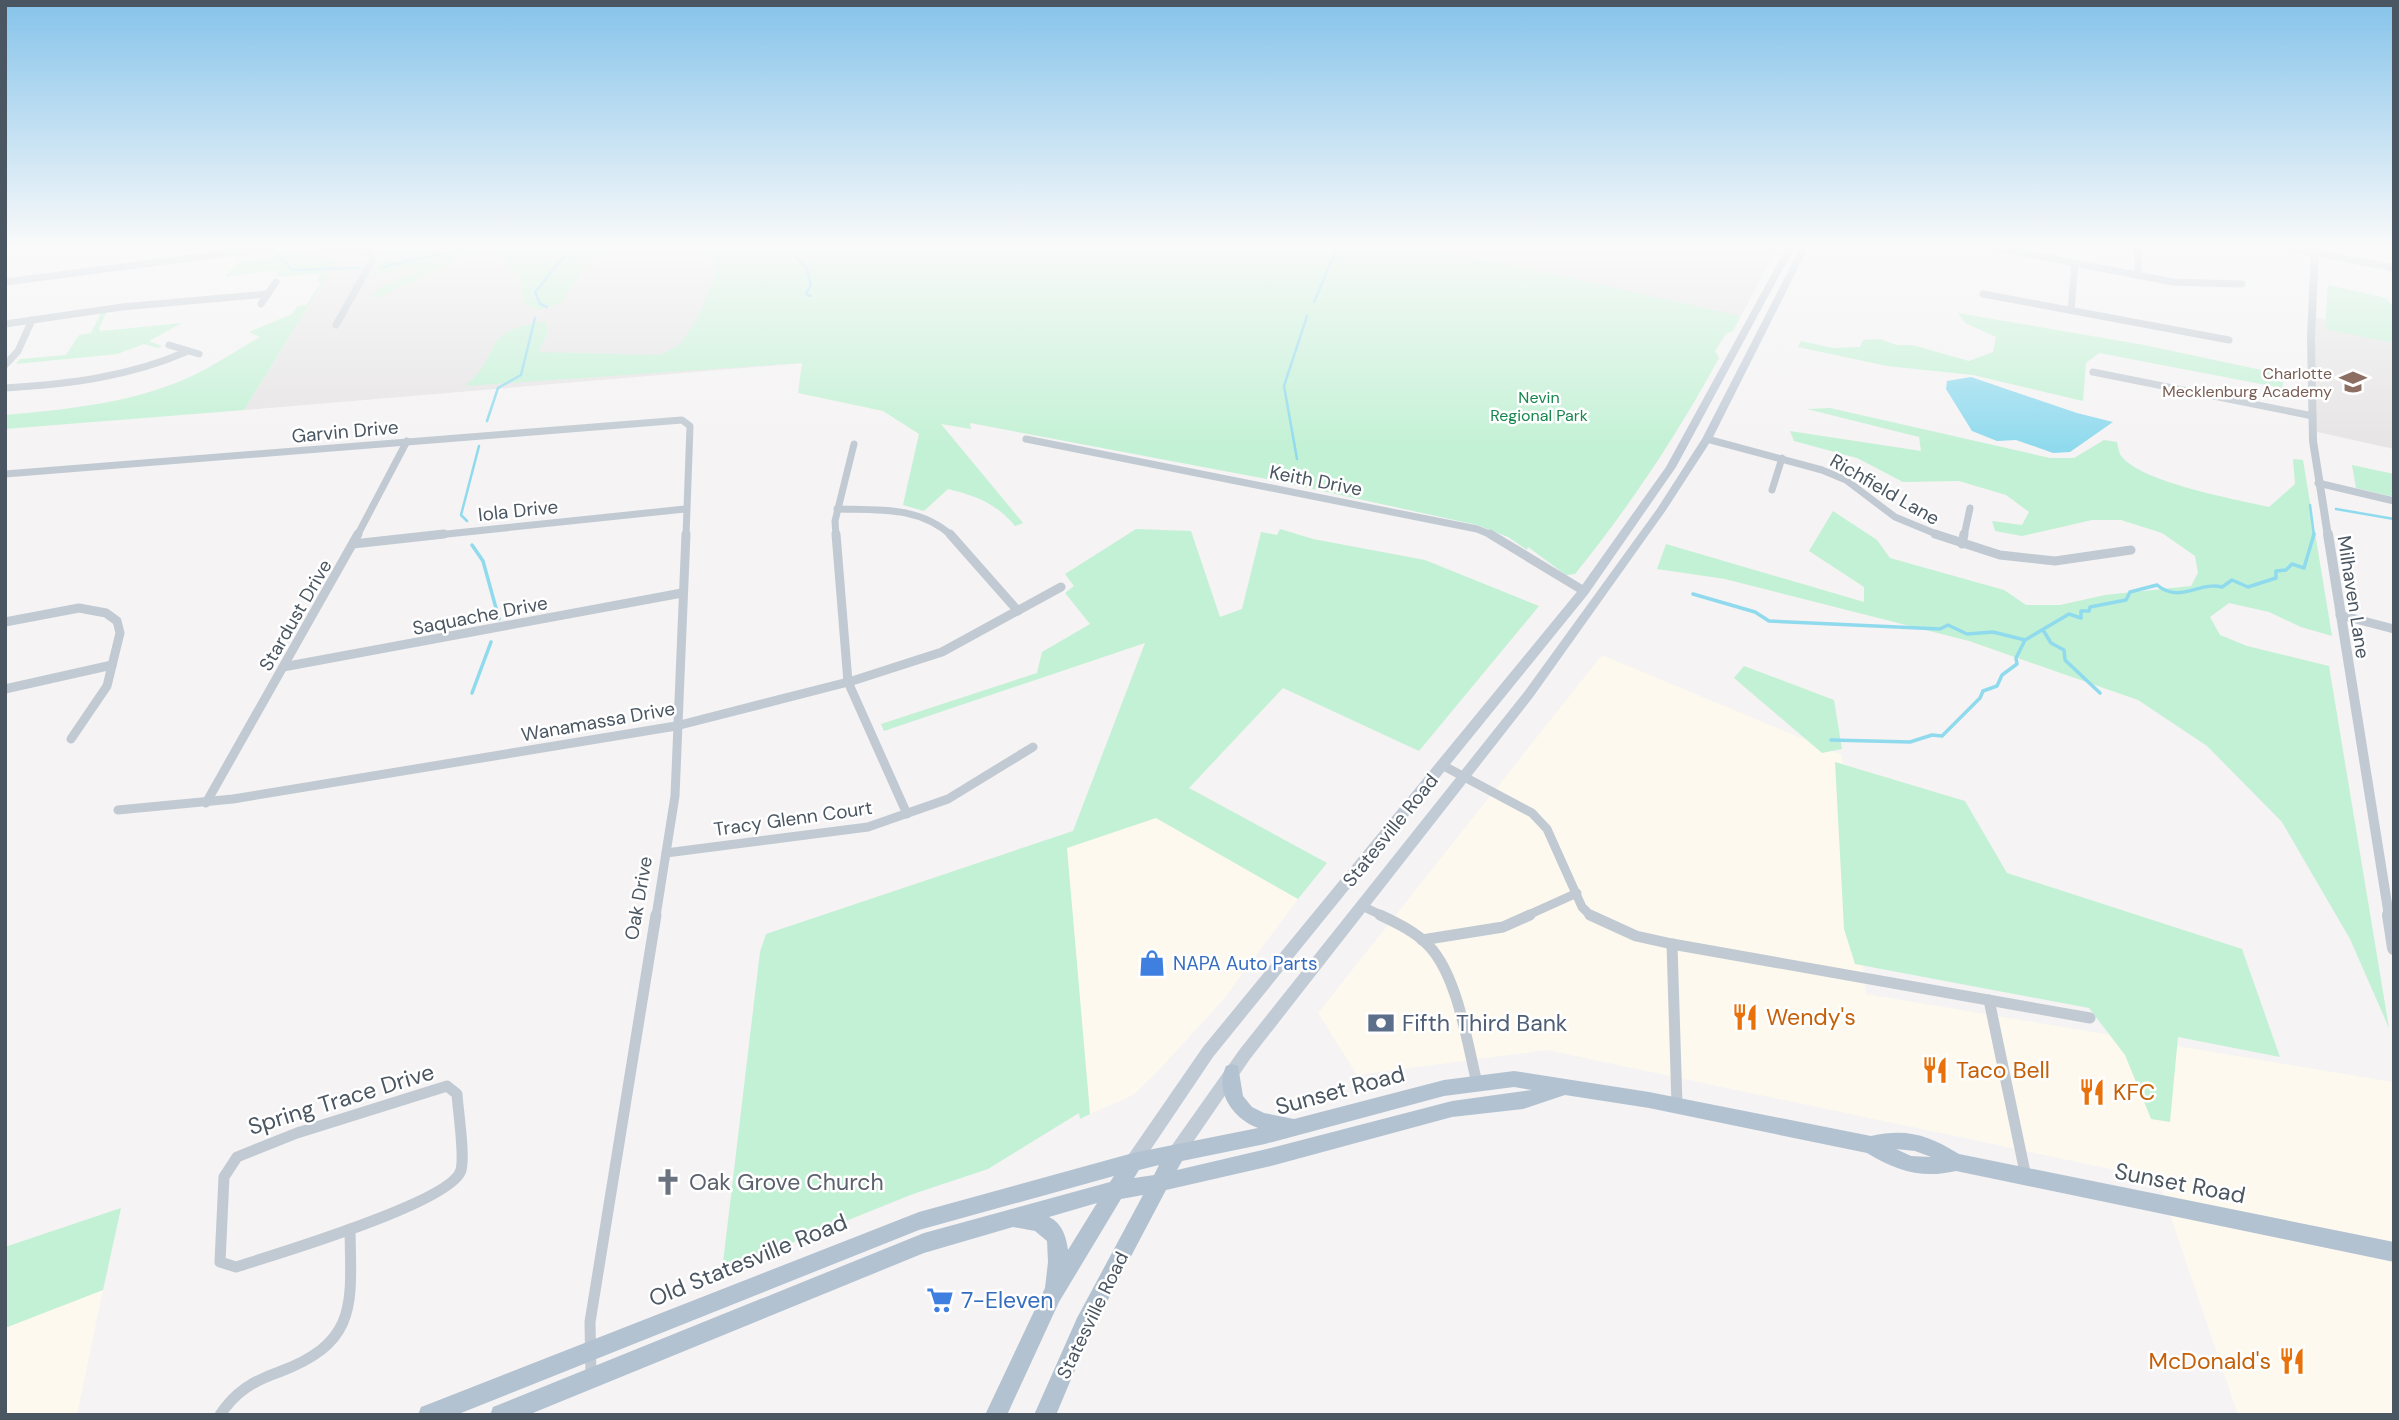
<svg xmlns="http://www.w3.org/2000/svg" width="2399" height="1420" viewBox="0 0 2399 1420" font-family="'DM Sans',sans-serif">
<rect width="100%" height="100%" fill="#f5f3f3"/>
<g fill="#fdf9ef">
<path d="M1602,655L1842,755L1866,994L2393,1082L2394,1415H2238L2158,1179L1547,1050L1357,1075L1318,1013Z"/>
<path d="M1156,818L1298,899L1223,1000L1158,1071L1133,1095L1090,1114L1066,848Z"/>
<path d="M103,1290L77,1415H5V1328Z"/>
</g>
<g fill="#e6e4e5">
<path d="M248,248L736,249L803,363L244,410L338,258L230,260L248,253Z"/>
<path d="M1417,249H1777L1741,316Z"/>
<path d="M2313,317L2394,333V449L2313,431Z"/>
</g>
<g fill="#c3f1d5">
<path d="M376,249H610L582,271L561,303L538,310L524,304L520,278L492,252L464,257L377,298L372,295L376,290L421,269L410,267L371,277L383,254Z"/>
<path d="M703,249H1441L1741,316L1733,331L1726,334L1715,351L1719,358C1677,435 1630,506 1575,574L1566,575L1528,547L1527,550L1508,537L1477,525L1272,480L970,423L971,429L941,424L1023,523L1015,526C996,503 976,496 948,489L924,511L903,505L919,434L883,411L798,393L802,363L465,386C506,352 476,332 545,321L548,331L539,352L660,355L680,344L698,317L717,270Z"/>
<path d="M301,252L338,258L244,410L5,429V415C70,409 135,403 194,375C217,364 238,349 260,337L249,332L292,314L297,306L306,305L321,282L316,281L320,274L275,277L279,270L225,277L239,260Z"/>
<path d="M2328,285L2386,298L2394,308V343L2325,329Z"/>
<path d="M101,313H106L99,329L101,331L182,323L149,341L162,346L158,348L144,344L117,354L16,364L20,359L66,355L79,335L91,333Z"/>
<path d="M1958,313L2144,345L2285,375L2282,388L2099,353L2086,363L2083,401L1973,375L1887,366L1798,347L1801,341L1833,348L1860,347L1863,340L1880,339L1897,345H1912L1969,361L1993,352L1996,337L1965,323Z"/>
<path d="M1830,408L2050,458H2074L2104,440L2117,442C2118,446 2119,454 2122,457C2144,483 2234,499 2269,507L2295,484L2293,459L2303,460L2332,636L2301,627L2269,612L2229,603L2210,617L2220,635L2247,646L2329,666L2389,1028L2350,939L2282,822L2207,746L2138,700L1969,641L1725,579L1657,569L1666,544L1864,602V587L1809,551L1833,511L1877,540L1890,558L2004,590L2026,605H2060L2105,595L2191,586L2198,573L2195,556L2162,533L2121,520H2092L2022,536L1995,531L1992,521L2022,525L2029,512L2006,495L1959,481L1903,482L1857,458L1794,441L1790,431L1921,451L1919,437L1807,409Z"/>
<path d="M2352,465L2394,474V497L2356,488Z"/>
<path d="M1136,529L1191,531L1220,617L1242,609L1261,532L1277,535L1280,529L1313,539L1425,560L1539,606L1419,751L1283,688L1189,788L1327,863L1298,899L1156,818L1067,848L1090,1114L1080,1119L1079,1113L988,1169L913,1194L722,1271L760,952L766,934L1073,831L1145,643L884,731L881,724L1037,673L1042,652L1090,624L1065,593L1074,586L1065,574Z"/>
<path d="M1744,666L1834,700L1842,749L1822,753L1734,678Z"/>
<path d="M1835,762L1965,801L2007,873L2242,949L2280,1057L2178,1037L2170,1122L2151,1119L2125,1055L2089,1008L1855,964L1844,929Z"/>
<path d="M121,1208L103,1290L5,1328V1247Z"/>
</g>
<path fill="#90daee" d="M1971,377L2077,413L2113,422L2070,452L2053,453L2016,440L1997,441L1972,431L1946,389L1947,381Z"/>
<g fill="none" stroke-linecap="round" stroke-linejoin="round">
<g stroke="#90daee" stroke-width="2.5">
<path d="M180,248H185"/>
<path d="M787,248L807,268L811,285L806,294L811,296"/>
<path d="M277,253L292,270L360,268"/>
<path d="M383,267L465,248"/>
<path d="M1314,302L1337,248"/>
<path d="M547,307L540,304L535,292C549,278 558,259 574,248"/>
<path d="M487,421L498,388L521,375L535,318"/>
<path d="M1297,459L1284,386L1307,316"/>
<path d="M2310,505L2314,536"/>
<path d="M2336,509L2394,519"/>
<path d="M467,521L461,515L479,446"/>
</g>
<g stroke="#90daee" stroke-width="3.5">
<path d="M472,545L483,561L499,619"/>
<path d="M1693,594L1755,612L1769,621L1940,629L1948,625L1967,634L1993,632L2025,640L2069,614L2081,618V611H2089L2090,607L2126,600L2130,592L2157,585C2180,604 2199,581 2222,587L2232,580L2248,587L2276,578V571L2286,570L2292,564L2304,568L2314,534"/>
<path d="M2043,630L2051,643L2064,650L2065,660L2100,693"/>
<path d="M472,693L491,642"/>
<path d="M1831,740L1910,742L1932,735L1942,736L1980,698L1983,691L1997,686L2002,675L2017,664L2016,658L2025,640"/>
</g>
<g stroke="#c1cad2" stroke-width="7">
<path d="M1997,248L2173,282L2242,284"/>
<path d="M2138,248V275"/>
<path d="M2289,248L2394,268"/>
<path d="M5,282L268,248"/>
<path d="M1983,294L2229,340"/>
<path d="M261,304L276,282"/>
<path d="M2071,310L2075,263"/>
<path d="M5,324L122,307L267,294"/>
<path d="M336,325L372,261V256L363,248"/>
<path d="M169,345L199,354"/>
<path d="M5,365L18,351L32,320"/>
<path d="M2093,372L2313,416"/>
<path d="M5,388C69,384 129,377 188,351"/>
<path d="M1026,439L1477,529L1494,536"/>
<path d="M1707,439L1822,470L1846,480L1895,517L1941,536"/>
<path d="M5,474L682,420L690,426L686,536"/>
<path d="M2318,483L2394,501"/>
<path d="M1772,490L1782,458"/>
<path d="M837,509C879,510 919,506 952,536"/>
<path d="M357,536L407,441"/>
<path d="M428,536L685,509"/>
<path d="M836,536L835,521L854,444"/>
<path d="M1964,536L1970,508"/>
</g>
<g stroke="#c1cad2" stroke-width="9">
<path d="M836,534L848,682L907,814"/>
<path d="M950,534L1018,611"/>
<path d="M1490,534L1584,591"/>
<path d="M1935,534L2000,555L2055,561L2131,550"/>
<path d="M353,544L444,534"/>
<path d="M1962,544L1964,534"/>
<path d="M2340,615L2394,629"/>
<path d="M5,622L79,608L106,613L117,621L120,633L107,686L71,739"/>
<path d="M283,667L682,593"/>
<path d="M5,689L112,665"/>
<path d="M1442,765L1532,813L1547,829L1582,907L1591,916"/>
<path d="M206,803L358,534"/>
<path d="M118,810L233,799L676,726L852,681L942,652L1061,587"/>
<path d="M666,853L868,827L948,799L1033,747"/>
<path d="M1362,906L1383,916"/>
<path d="M656,916L675,796L686,534"/>
<path d="M1526,916L1577,893"/>
</g>
<g stroke="#c1cad2" stroke-width="11">
<path d="M1380,915C1397,923 1416,932 1429,946C1458,977 1467,1043 1477,1083"/>
<path d="M1590,915L1636,936L1672,944L2090,1018"/>
<path d="M1422,940L1503,927L1530,915"/>
<path d="M1672,944L1677,1105"/>
<path d="M1989,1000L2026,1177"/>
<path d="M447,1086L457,1094C458,1111 465,1155 461,1170C453,1202 273,1255 236,1267L220,1262L224,1177L237,1157L297,1133Z"/>
<path d="M591,1379L590,1322L656,915"/>
<path d="M220,1415C235,1392 253,1381 279,1372C359,1342 351,1304 350,1229"/>
</g>
<path stroke="#c1cad2" stroke-width="8" d="M2315,248L2311,338L2313,441L2328,536"/>
<path stroke="#c1cad2" stroke-width="10" d="M2328,534L2389,916"/>
<path stroke="#c1cad2" stroke-width="14" d="M2389,915L2394,948"/>
<g fill="#c1cbd6" fill-rule="evenodd">
<path d="M1786,248H1794L1676,467L1588,594L1213,1057L1139,1167L1133,1170L1127,1167L1125,1162L1127,1157L1203,1047L1580,588L1666,467Z"/>
<path d="M1800,248H1808L1712,439L1666,510L1533,697L1250,1059L1182,1158L1176,1161L1170,1158L1168,1153L1170,1148L1240,1049L1525,691L1657,509L1702,439Z"/>
</g>
<path fill="#b3c2d1" fill-rule="evenodd" d="M1232,1064L1238,1066L1243,1096L1252,1107L1264,1113L1294,1119L1444,1080L1514,1071L1649,1092L1871,1136C1907,1128 1928,1135 1959,1154L2394,1242V1262L1956,1171C1922,1179 1897,1171 1867,1153L1649,1108L1565,1095L1523,1109L1452,1117L1271,1166L1166,1190L1091,1332L1056,1415H1034L1077,1318L1143,1195L1121,1199L1059,1302L1007,1415H985L1045,1288L1048,1262L1047,1241L1035,1231L1013,1227L924,1253L528,1415H490L493,1407L924,1233L1110,1182L1114,1176L919,1230L456,1415H418L421,1407L429,1404L919,1212L1133,1153L1258,1128C1234,1119 1214,1093 1226,1066ZM1514,1087L1532,1090L1452,1101L1271,1148L1177,1170L1182,1161L1265,1144L1444,1096ZM1896,1149L1915,1151L1931,1157L1911,1156ZM1159,1165L1154,1175L1134,1178L1139,1170ZM1097,1203L1068,1250C1066,1236 1062,1223 1049,1217Z"/>
</g>
<linearGradient id="sky" x2="0" y2="1"><stop stop-color="#85c3ea"/><stop offset="0.55" stop-color="#fafafa"/><stop offset="1" stop-color="#fafafa" stop-opacity="0"/></linearGradient>
<rect width="2399" height="447" fill="url(#sky)"/>
<defs>
<symbol id="school-bare" viewBox="-9 -9 18 18"><path d="M0-5L7-2L0 1L-7-2ZM-4 1L0 2.5L4 1V4Q0 6-4 4Z" fill="#8d6e63" stroke="#fff" stroke-width="2.5" paint-order="stroke"/></symbol>
<symbol id="shop-bare" viewBox="-9 -9 18 18"><path d="M-5-2.5h2.3a2.7 3.5 0 0 1 5.4 0H5L5.5 6h-11ZM-1.5-2.5h3a1.5 2.3 0 0 0-3 0Z" fill="#3f7fe0" stroke="#fff" stroke-width="2.5" paint-order="stroke"/></symbol>
<symbol id="restaurant-bare" viewBox="-9 -9 18 18"><path d="M-5-6h1v4h1v-4h1v4h1v-4h1v5L-1.5 .5V6h-2V.5L-5-1ZM5-6V6H3V1.5H1.5Q1.5-4 5-6Z" fill="#e8710a" stroke="#fff" stroke-width="2.5" paint-order="stroke"/></symbol>
<symbol id="bank-bare" viewBox="-9 -9 18 18"><path d="M-6-4H6V4H-6ZM0-2.3a2.3 2.3 0 1 0 0 4.6a2.3 2.3 0 1 0 0-4.6Z" fill="#5c6f8a" stroke="#fff" stroke-width="2.5" paint-order="stroke"/></symbol>
<symbol id="church-bare" viewBox="-9 -9 18 18"><path d="M-1.2-6h2.4v3.5h3.3v2.4h-3.3V6h-2.4V-.1h-3.3v-2.4h3.3Z" fill="#6b7280" stroke="#fff" stroke-width="2.5" paint-order="stroke"/></symbol>
<symbol id="supermarket-bare" viewBox="-9 -9 18 18"><path d="M-6-5.5h2.5l.6 2H6L4.5 2H-2.5L-4.4-4H-6ZM-1.5 3.2a1.3 1.3 0 1 0 .1 0ZM3 3.2a1.3 1.3 0 1 0 .1 0Z" fill="#3f7fe0" stroke="#fff" stroke-width="2.5" paint-order="stroke"/></symbol>
</defs>
<g fill-rule="evenodd">
<use href="#school-bare" x="2334" y="363" width="38" height="38"/>
<use href="#shop-bare" x="1133" y="944" width="38" height="38"/>
<use href="#restaurant-bare" x="1726" y="998" width="38" height="38"/>
<use href="#bank-bare" x="1362" y="1004" width="38" height="38"/>
<use href="#restaurant-bare" x="1916" y="1051" width="38" height="38"/>
<use href="#restaurant-bare" x="2073" y="1073" width="38" height="38"/>
<use href="#church-bare" x="649" y="1163" width="38" height="38"/>
<use href="#supermarket-bare" x="921" y="1281" width="38" height="38"/>
<use href="#restaurant-bare" x="2273" y="1342" width="38" height="38"/>
</g>
<g text-anchor="middle" stroke-width="5" stroke-linejoin="round" paint-order="stroke">
<g font-size="16" fill="#785e54" stroke="#fff" text-anchor="end">
<text x="2332" y="379">Charlotte<tspan x="2332" dy="18">Mecklenburg Academy</tspan></text>
</g>
<g font-size="16" fill="#17864f" stroke="#fff">
<text x="1539" y="403">Nevin<tspan x="1539" dy="18">Regional Park</tspan></text>
</g>
<g font-size="19" fill="#4a5661" stroke="#fff">
<text transform="translate(345 431) rotate(-5)" y="7">Garvin Drive</text>
<text transform="translate(1316 480) rotate(11)" y="7">Keith Drive</text>
<text transform="translate(1885 489) rotate(30)" y="7">Richfield Lane</text>
<text transform="translate(518 510) rotate(-6)" y="7">Iola Drive</text>
<text transform="translate(2354 597) rotate(81)" y="7">Milhaven Lane</text>
<text transform="translate(295 615) rotate(-60)" y="7">Stardust Drive</text>
<text transform="translate(480 615) rotate(-11)" y="7">Saquache Drive</text>
<text transform="translate(598 721) rotate(-10)" y="7">Wanamassa Drive</text>
<text transform="translate(793 818) rotate(-8)" y="7">Tracy Glenn Court</text>
<text transform="translate(1390 830) rotate(-51)" y="7">Statesville Road</text>
<text transform="translate(638 898) rotate(-80)" y="7">Oak Drive</text>
<text transform="translate(1092 1315) rotate(-64)" y="7">Statesville Road</text>
</g>
<g font-size="19" fill="#366cbe" stroke="#fff" text-anchor="start">
<text x="1173" y="970">NAPA Auto Parts</text>
</g>
<g font-size="23" fill="#c56008" stroke="#fff" text-anchor="start">
<text x="1766" y="1025">Wendy's</text>
<text x="1956" y="1078">Taco Bell</text>
<text x="2113" y="1100">KFC</text>
<text x="2271" y="1369" text-anchor="end">McDonald's</text>
</g>
<g font-size="23" fill="#4e5e75" stroke="#fff" text-anchor="start">
<text x="1402" y="1031">Fifth Third Bank</text>
</g>
<g font-size="23" fill="#4a5661" stroke="#fff">
<text transform="translate(1340 1090) rotate(-15)" y="8">Sunset Road</text>
<text transform="translate(341 1099) rotate(-17)" y="8">Spring Trace Drive</text>
<text transform="translate(2180 1183) rotate(11)" y="8">Sunset Road</text>
<text transform="translate(748 1260) rotate(-22)" y="8">Old Statesville Road</text>
</g>
<g font-size="23" fill="#5b616d" stroke="#fff" text-anchor="start">
<text x="689" y="1190">Oak Grove Church</text>
</g>
<g font-size="23" fill="#366cbe" stroke="#fff" text-anchor="start">
<text x="961" y="1308">7-Eleven</text>
</g>
</g>
<rect width="2399" height="1420" fill="none" stroke="#4a5661" stroke-width="14"/>
</svg>
